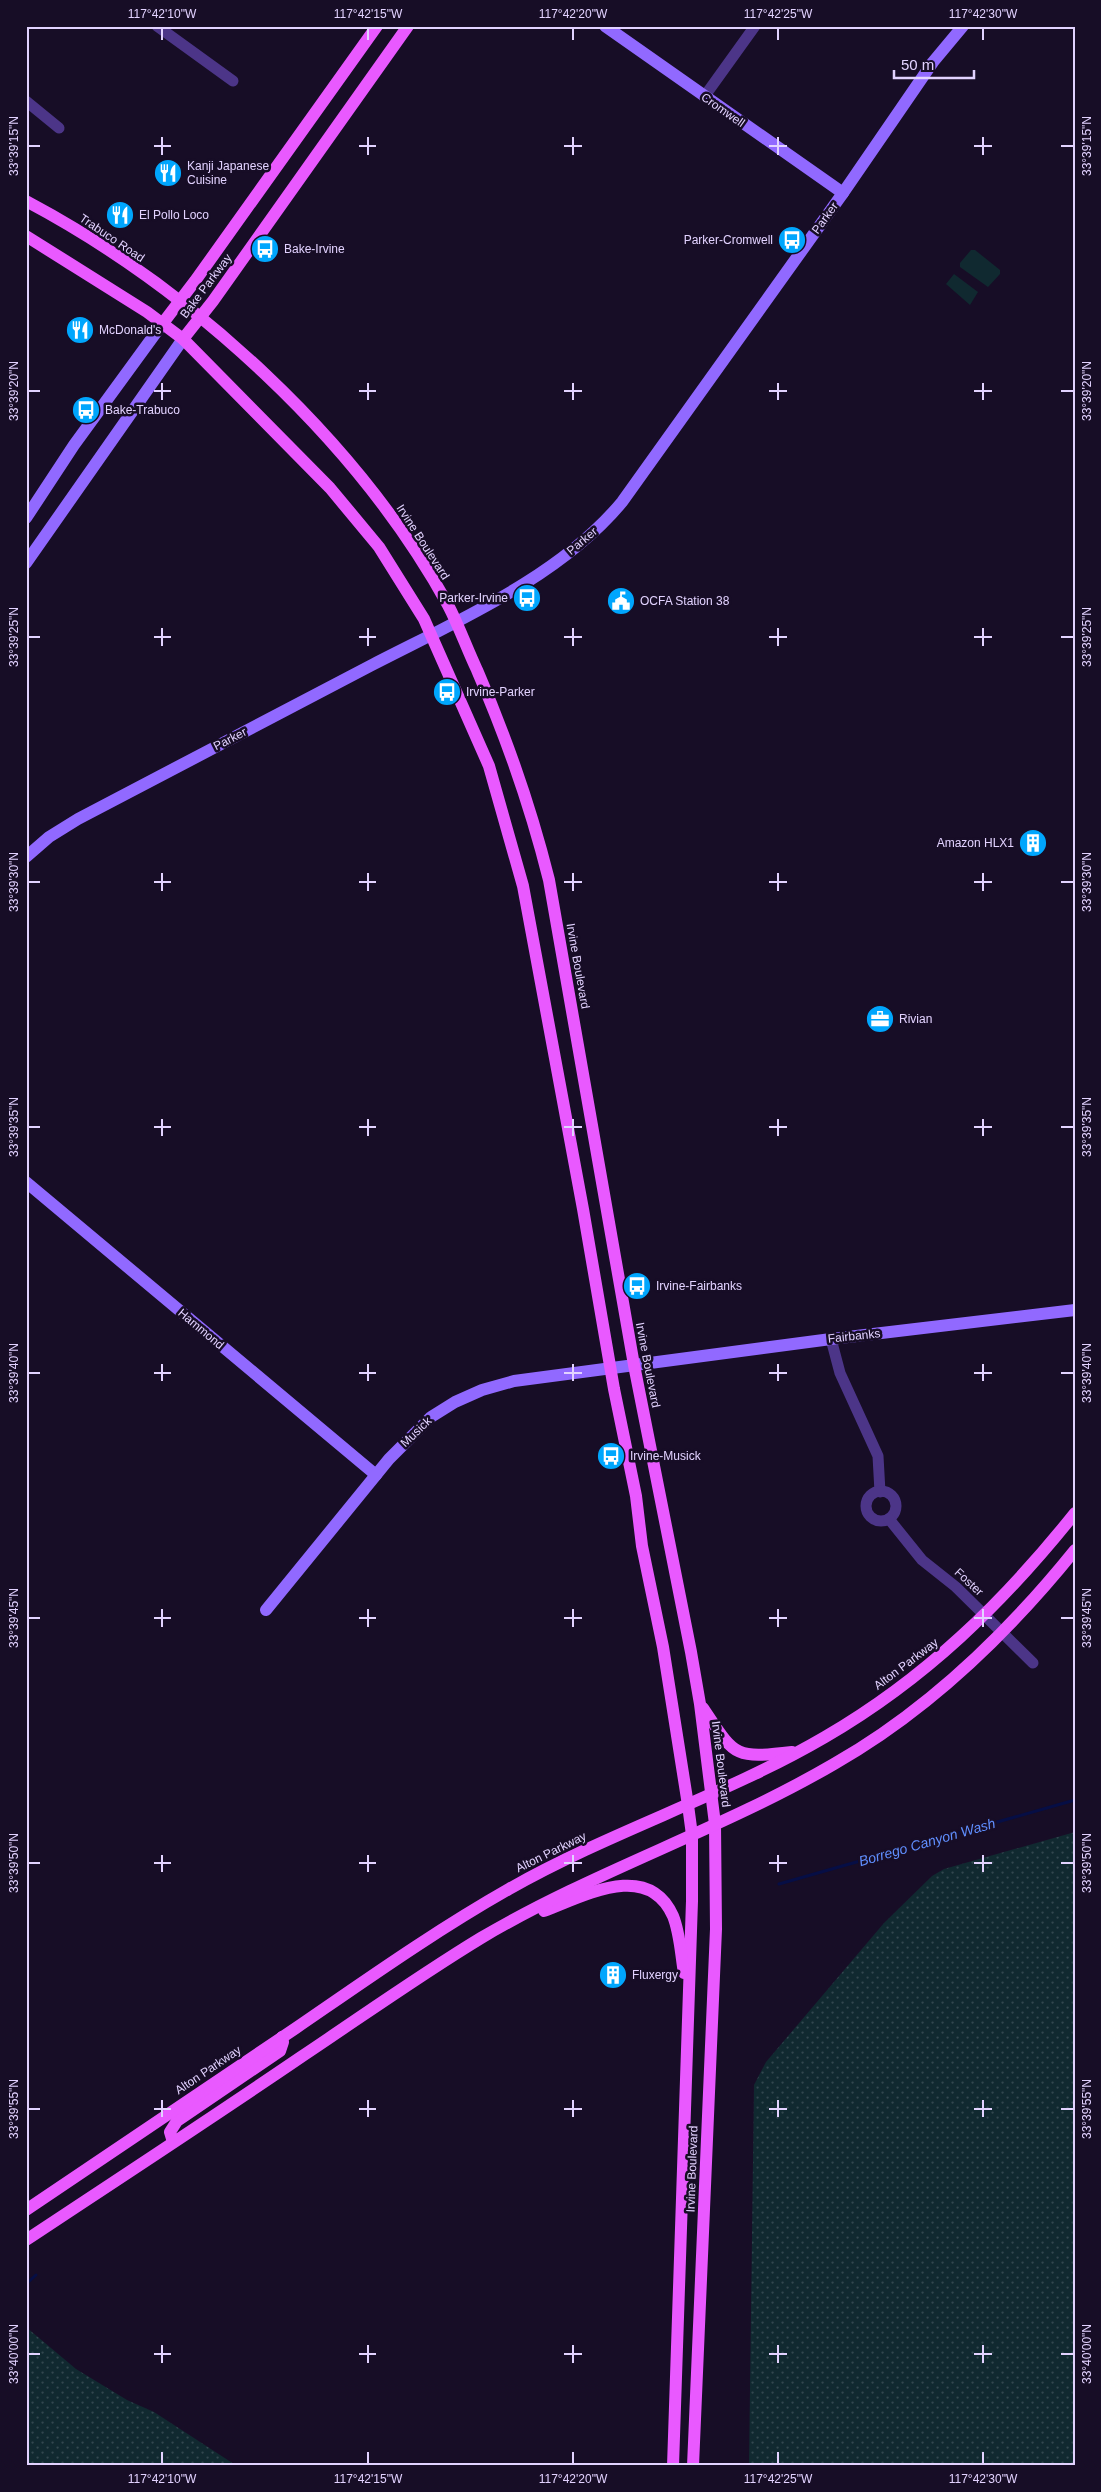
<svg xmlns="http://www.w3.org/2000/svg" width="1101" height="2492" viewBox="0 0 1101 2492" font-family="Arial,sans-serif">
<defs>
<pattern id="grass-dots" width="8" height="8" patternUnits="userSpaceOnUse" patternTransform="scale(1.25)"><rect width="8" height="8" fill="#102930"/><path d="M2 2h.1M6 6h.1" fill="none" stroke="#32474f" stroke-width="1.8" stroke-linecap="round"/></pattern>
</defs>
<rect width="100%" height="100%" fill="#170d26"/>
<g fill="url(#grass-dots)">
<path d="M1075,1832V2466H749L754,2085L766,2062L884,1923L932,1876L944,1869Z"/>
<path d="M26,2327L76,2369L127,2400L154,2412L237,2466H26Z"/>
</g>
<g fill="#102930">
<path d="M971,250H975L1000,270V274L988,287L960,267V263Z"/>
<path d="M954,274L978,292L970,305L946,284Z"/>
</g>
<g fill="none" stroke-linecap="round" stroke-linejoin="round">
<g stroke="#060e45" stroke-width="3">
<path d="M779,1884L1075,1800"/>
<path d="M26,2284L36,2275"/>
</g>
<g stroke="#4c3588" stroke-width="11">
<path d="M157,26L233,81"/>
<path d="M704,97L755,26"/>
<path d="M26,101L59,128"/>
<path d="M831,1339L840,1373L878,1456L880,1492"/>
<circle cx="881" cy="1506" r="15"/>
<path d="M889,1519L922,1560L956,1587L1033,1663"/>
</g>
<g stroke="#9169ff" stroke-width="12">
<path d="M605,26L843,193"/>
<path d="M26,518L74,445L163,323"/>
<path d="M26,563L183,339"/>
<path d="M26,857L49,837L78,819C175,768 273,717 370,666C455,622 560,577 622,502L843,193L933,62L963,26"/>
<path d="M26,1182L376,1475"/>
<path d="M266,1610L389,1459L431,1417L455,1402L482,1390L514,1381L831,1339L1075,1310"/>
</g>
<g stroke="#e959ff" stroke-width="12">
<path d="M26,201C192,289 357,440 448,605C459,626 467,649 477,670C507,739 531,808 549,880L634,1365L691,1652L700,1704L715,1824L716,1929L693,2466"/>
<path d="M26,236L147,312L183,339L330,488L379,547L424,619L489,766L523,886L583,1209L614,1389L636,1496L642,1546L663,1647L688,1805L692,1835V1901L673,2466"/>
<path d="M163,323L195,281L377,26"/>
<path d="M183,339L213,301L408,26"/>
<path d="M703,1708C735,1756 733,1759 792,1752"/>
<path d="M544,1911C584,1896 648,1860 673,1916C680,1933 681,1956 684,1973"/>
<path d="M173,2142L170,2132L177,2121L280,2051L283,2042L282,2037"/>
<path d="M26,2210C116,2149 206,2088 296,2028C366,1980 435,1931 509,1889C611,1831 724,1796 825,1737C925,1679 1003,1603 1075,1513"/>
<path d="M26,2240C118,2179 210,2119 301,2057C361,2017 420,1975 481,1938C594,1871 721,1830 834,1764C927,1711 1008,1633 1075,1550"/>
</g>
</g>
<path fill="none" stroke="#e2d2ff" stroke-width="2" d="M162,28V40M368,28V40M573,28V40M778,28V40M983,28V40M162,137V155M368,137V155M573,137V155M778,137V155M983,137V155M28,146H40M154,146H171M359,146H376M564,146H582M769,146H787M974,146H992M1061,146H1074M162,383V400M368,383V400M573,383V400M778,383V400M983,383V400M28,391H40M154,391H171M359,391H376M564,391H582M769,391H787M974,391H992M1061,391H1074M162,628V646M368,628V646M573,628V646M778,628V646M983,628V646M28,637H40M154,637H171M359,637H376M564,637H582M769,637H787M974,637H992M1061,637H1074M162,873V891M368,873V891M573,873V891M778,873V891M983,873V891M28,882H40M154,882H171M359,882H376M564,882H582M769,882H787M974,882H992M1061,882H1074M162,1119V1136M368,1119V1136M573,1119V1136M778,1119V1136M983,1119V1136M28,1127H40M154,1127H171M359,1127H376M564,1127H582M769,1127H787M974,1127H992M1061,1127H1074M162,1364V1381M368,1364V1381M573,1364V1381M778,1364V1381M983,1364V1381M28,1373H40M154,1373H171M359,1373H376M564,1373H582M769,1373H787M974,1373H992M1061,1373H1074M162,1609V1627M368,1609V1627M573,1609V1627M778,1609V1627M983,1609V1627M28,1618H40M154,1618H171M359,1618H376M564,1618H582M769,1618H787M974,1618H992M1061,1618H1074M162,1855V1872M368,1855V1872M573,1855V1872M778,1855V1872M983,1855V1872M28,1863H40M154,1863H171M359,1863H376M564,1863H582M769,1863H787M974,1863H992M1061,1863H1074M162,2100V2117M368,2100V2117M573,2100V2117M778,2100V2117M983,2100V2117M28,2109H40M154,2109H171M359,2109H376M564,2109H582M769,2109H787M974,2109H992M1061,2109H1074M162,2345V2363M368,2345V2363M573,2345V2363M778,2345V2363M983,2345V2363M28,2354H40M154,2354H171M359,2354H376M564,2354H582M769,2354H787M974,2354H992M1061,2354H1074M162,2452V2464M368,2452V2464M573,2452V2464M778,2452V2464M983,2452V2464"/>
<defs>
<symbol id="restaurant-disc" viewBox="-11 -11 22 22"><circle r="9.5" fill="#00a6fd" stroke="#170d26"/><path d="M-5-6h1v4h1v-4h1v4h1v-4h1v5L-1.5 .5V6h-2V.5L-5-1ZM5-6V6H3V1.5H1.5Q1.5-4 5-6Z" fill="#fff"/></symbol>
<symbol id="bus-disc" viewBox="-11 -11 22 22"><circle r="9.5" fill="#00a6fd" stroke="#170d26"/><path d="M-5-6H5V4H4V6H2V4H-2V6H-4V4H-5ZM-3.5-4V0h7V-4ZM-3.5 1.2v1.5H-2V1.2ZM2 1.2v1.5H3.5V1.2Z" fill="#fff"/></symbol>
<symbol id="civic-disc" viewBox="-11 -11 22 22"><circle r="9.5" fill="#00a6fd" stroke="#170d26"/><path d="M-.6-6.5H3V-4.5H.6V-3L4-1V1h2V6H-6V1h2V-1L-.6-3ZM-1.2 2.5V6h2.4V2.5Z" fill="#fff"/></symbol>
<symbol id="building-disc" viewBox="-11 -11 22 22"><circle r="9.5" fill="#00a6fd" stroke="#170d26"/><path d="M-4-6H4V6H1V3H-1V6H-4ZM-2.5-4.3h1.7v1.8h-1.7ZM.8-4.3h1.7v1.8H.8ZM-2.5-1h1.7V.8h-1.7ZM.8-1h1.7V.8H.8Z" fill="#fff"/></symbol>
<symbol id="office-disc" viewBox="-11 -11 22 22"><circle r="9.5" fill="#00a6fd" stroke="#170d26"/><path d="M-6-3h4V-5.5h4V-3h4V5H-6ZM-1-4.5V-3h2v-1.5ZM-6 0V1H6V0Z" fill="#fff"/></symbol>
</defs>
<g fill-rule="evenodd">
<use href="#restaurant-disc" x="152" y="157" width="32" height="32"/>
<use href="#restaurant-disc" x="104" y="199" width="32" height="32"/>
<use href="#bus-disc" x="776" y="224" width="32" height="32"/>
<use href="#bus-disc" x="249" y="233" width="32" height="32"/>
<use href="#restaurant-disc" x="64" y="314" width="32" height="32"/>
<use href="#bus-disc" x="70" y="394" width="32" height="32"/>
<use href="#bus-disc" x="511" y="582" width="32" height="32"/>
<use href="#civic-disc" x="605" y="585" width="32" height="32"/>
<use href="#bus-disc" x="431" y="676" width="32" height="32"/>
<use href="#building-disc" x="1017" y="827" width="32" height="32"/>
<use href="#office-disc" x="864" y="1003" width="32" height="32"/>
<use href="#bus-disc" x="621" y="1270" width="32" height="32"/>
<use href="#bus-disc" x="595" y="1440" width="32" height="32"/>
<use href="#building-disc" x="597" y="1959" width="32" height="32"/>
</g>
<g text-anchor="middle" stroke-width="5" stroke-linejoin="round" paint-order="stroke">
<g font-size="12" fill="#e2d2ff" stroke="#170d26">
<text transform="translate(723 110) rotate(35)" y="4">Cromwell</text>
<text transform="translate(825 218) rotate(-54)" y="4">Parker</text>
<text transform="translate(112 238) rotate(34)" y="4">Trabuco Road</text>
<text transform="translate(206 286) rotate(-53)" y="4">Bake Parkway</text>
<text transform="translate(582 541) rotate(-40)" y="4">Parker</text>
<text transform="translate(423 542) rotate(57)" y="4">Irvine Boulevard</text>
<text transform="translate(230 739) rotate(-27)" y="4">Parker</text>
<text transform="translate(578 966) rotate(80)" y="4">Irvine Boulevard</text>
<text transform="translate(201 1329) rotate(40)" y="4">Hammond</text>
<text transform="translate(854 1336) rotate(-6)" y="4">Fairbanks</text>
<text transform="translate(648 1365) rotate(79)" y="4">Irvine Boulevard</text>
<text transform="translate(416 1432) rotate(-44)" y="4">Musick</text>
<text transform="translate(969 1582) rotate(43)" y="4">Foster</text>
<text transform="translate(906 1664) rotate(-37)" y="4">Alton Parkway</text>
<text transform="translate(721 1764) rotate(83)" y="4">Irvine Boulevard</text>
<text transform="translate(551 1852) rotate(-26)" y="4">Alton Parkway</text>
<text transform="translate(208 2070) rotate(-34)" y="4">Alton Parkway</text>
<text transform="translate(692 2169) rotate(-88)" y="4">Irvine Boulevard</text>
</g>
<g font-size="12" fill="#e2d2ff" stroke="#170d26" text-anchor="start">
<text x="187" y="170">Kanji Japanese<tspan x="187" dy="14">Cuisine</tspan></text>
<text x="139" y="219">El Pollo Loco</text>
<text x="773" y="244" text-anchor="end">Parker-Cromwell</text>
<text x="284" y="253">Bake-Irvine</text>
<text x="99" y="334">McDonald's</text>
<text x="105" y="414">Bake-Trabuco</text>
<text x="508" y="602" text-anchor="end">Parker-Irvine</text>
<text x="640" y="605">OCFA Station 38</text>
<text x="466" y="696">Irvine-Parker</text>
<text x="1014" y="847" text-anchor="end">Amazon HLX1</text>
<text x="899" y="1023">Rivian</text>
<text x="656" y="1290">Irvine-Fairbanks</text>
<text x="630" y="1460">Irvine-Musick</text>
<text x="632" y="1979">Fluxergy</text>
</g>
<g font-size="14" font-style="italic" fill="#608fff" stroke="#170d26">
<text transform="translate(927 1842) rotate(-16)" y="5">Borrego Canyon Wash</text>
</g>
</g>
<rect width="1101" height="2492" fill="none" stroke="#170d26" stroke-width="55"/>
<path d="M894 70v8h80v-8" fill="none" stroke="#e2d2ff" stroke-width="2.5"/>
<text x="901" y="70" font-size="15" fill="#e2d2ff" stroke="#170d26" stroke-width="4" paint-order="stroke">50 m</text>
<rect x="28" y="28" width="1046" height="2436" fill="none" stroke="#e2d2ff" stroke-width="2"/>
<g font-size="12" text-anchor="middle" fill="#e2d2ff">
<text x="162" y="18">117°42'10"W</text>
<text x="368" y="18">117°42'15"W</text>
<text x="573" y="18">117°42'20"W</text>
<text x="778" y="18">117°42'25"W</text>
<text x="983" y="18">117°42'30"W</text>
<text transform="translate(1087 146) rotate(-90)" y="4">33°39'15"N</text>
<text transform="translate(14 146) rotate(-90)" y="4">33°39'15"N</text>
<text transform="translate(1087 391) rotate(-90)" y="4">33°39'20"N</text>
<text transform="translate(14 391) rotate(-90)" y="4">33°39'20"N</text>
<text transform="translate(1087 637) rotate(-90)" y="4">33°39'25"N</text>
<text transform="translate(14 637) rotate(-90)" y="4">33°39'25"N</text>
<text transform="translate(1087 882) rotate(-90)" y="4">33°39'30"N</text>
<text transform="translate(14 882) rotate(-90)" y="4">33°39'30"N</text>
<text transform="translate(1087 1127) rotate(-90)" y="4">33°39'35"N</text>
<text transform="translate(14 1127) rotate(-90)" y="4">33°39'35"N</text>
<text transform="translate(14 1373) rotate(-90)" y="4">33°39'40"N</text>
<text transform="translate(1087 1373) rotate(-90)" y="4">33°39'40"N</text>
<text transform="translate(1087 1618) rotate(-90)" y="4">33°39'45"N</text>
<text transform="translate(14 1618) rotate(-90)" y="4">33°39'45"N</text>
<text transform="translate(14 1863) rotate(-90)" y="4">33°39'50"N</text>
<text transform="translate(1087 1863) rotate(-90)" y="4">33°39'50"N</text>
<text transform="translate(1087 2109) rotate(-90)" y="4">33°39'55"N</text>
<text transform="translate(14 2109) rotate(-90)" y="4">33°39'55"N</text>
<text transform="translate(1087 2354) rotate(-90)" y="4">33°40'00"N</text>
<text transform="translate(14 2354) rotate(-90)" y="4">33°40'00"N</text>
<text x="162" y="2483">117°42'10"W</text>
<text x="368" y="2483">117°42'15"W</text>
<text x="573" y="2483">117°42'20"W</text>
<text x="778" y="2483">117°42'25"W</text>
<text x="983" y="2483">117°42'30"W</text>
</g>
</svg>
